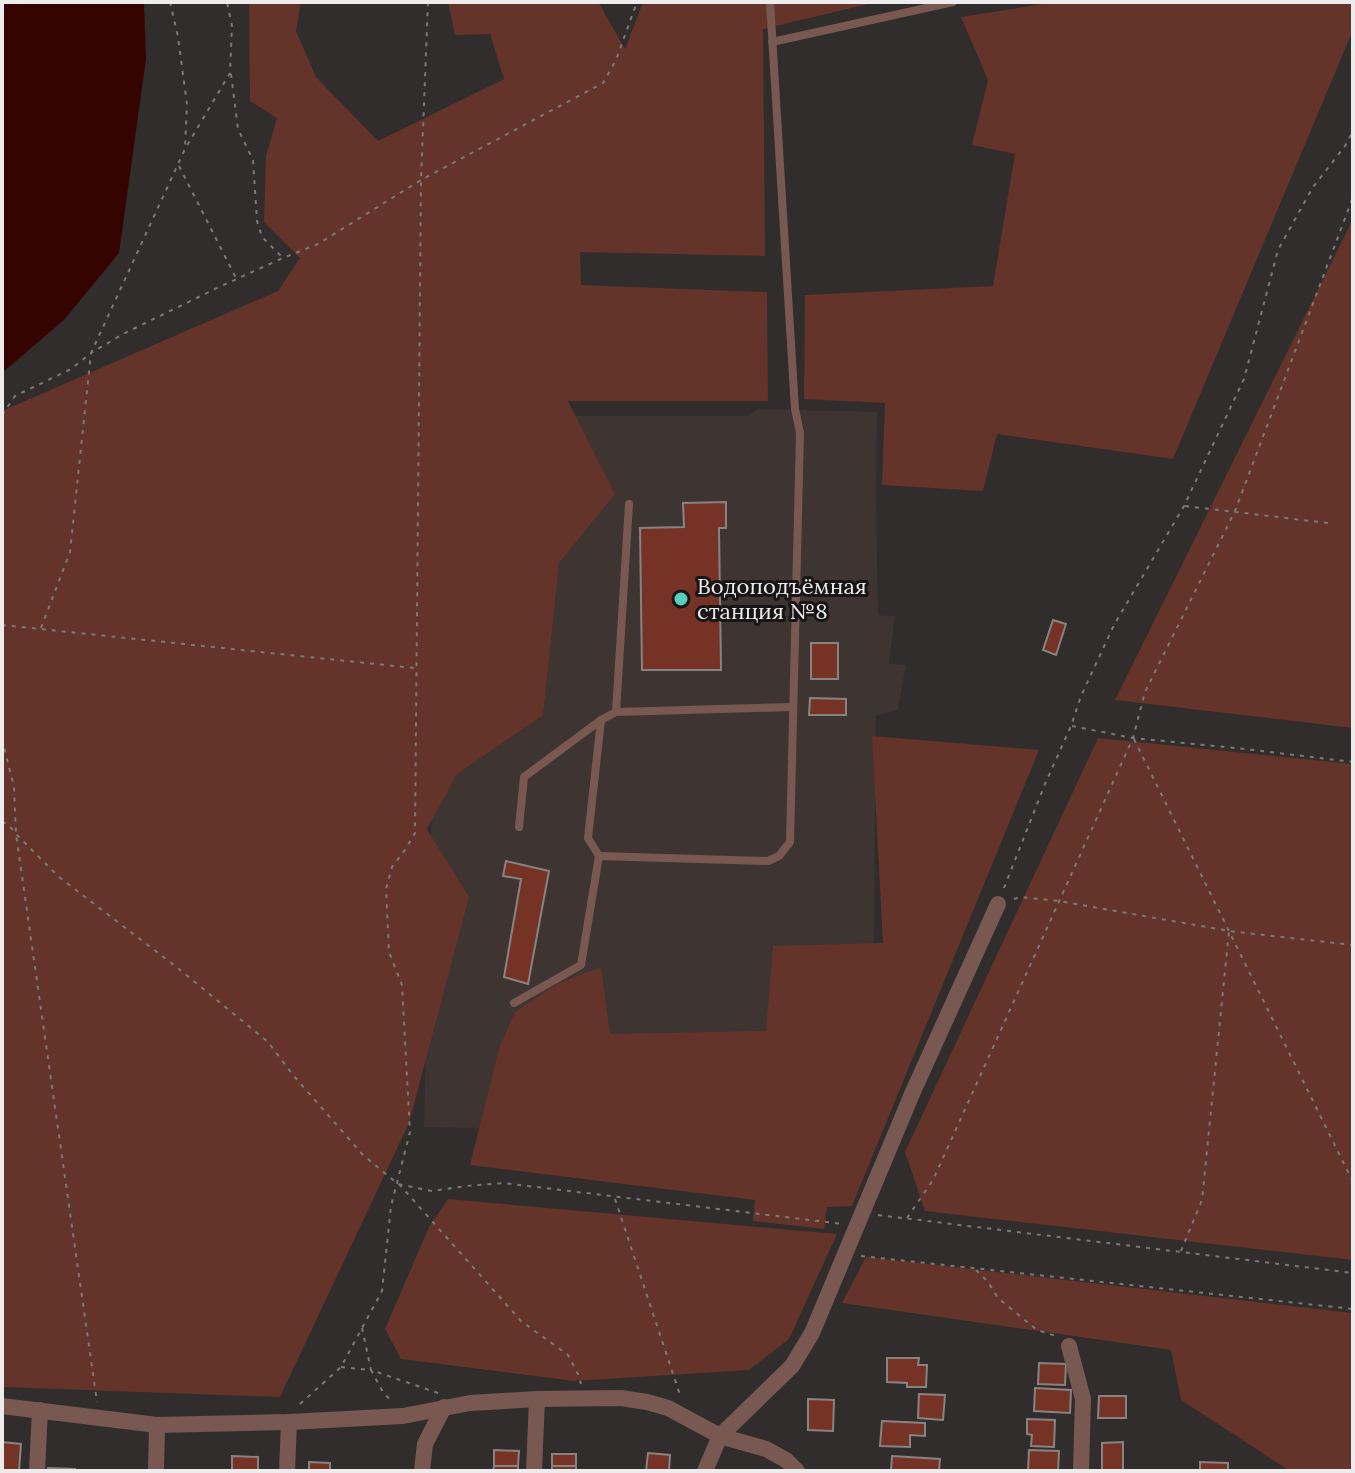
<svg xmlns="http://www.w3.org/2000/svg" width="1355" height="1473" viewBox="0 0 1355 1473" font-family="Lora,serif">
<rect width="100%" height="100%" fill="#302d2c"/>
<path fill="#3e3432" d="M758,409L877,412L876,494L878,615L895,616L889,664L906,665L898,710L876,716L872,1134L424,1127L441,416H749Z"/>
<g fill="#64332a">
<path d="M249,2H301L296,31L316,77L378,141L504,79L490,34L455,35L448,2H598L625,49L643,2H877L763,29L765,256L580,252L581,285L767,292L768,401H568L615,494L559,563L543,715L457,774L427,829L469,897L409,1123L280,1397L2,1387V411L278,291L300,258L264,222L266,156L277,118L250,101Z"/>
<path d="M1055,2H1353V30L1173,459L997,434L983,491L882,485L885,403L804,399L805,295L993,286L1015,154L972,145L988,80L961,17Z"/>
<path d="M1353,219V728L1115,700Z"/>
<path d="M872,736L1039,750L852,1206L827,1207L824,1229L753,1221L755,1200L470,1165L500,1045L515,1012L557,984L601,967L610,1034L766,1031L773,946L883,943Z"/>
<path d="M1098,738L1353,764V1260L925,1211L905,1152Z"/>
<path d="M448,1199L837,1234L789,1339L749,1370L574,1381L401,1359L385,1329L429,1227Z"/>
<path d="M866,1257L1353,1313V1471H1290L1181,1400L1171,1350L842,1303Z"/>
</g>
<path fill="#350400" d="M2,2H144L146,59L119,253L64,320L2,373Z"/>
<g fill="#763225" stroke="#868382" stroke-width="2">
<path d="M726,502V528H719L721,670H642L640,528L684,527L683,503Z"/>
<path d="M1053,620L1066,624L1056,655L1043,650Z"/>
<rect x="811" y="643" width="27" height="36"/>
<path d="M810,698L846,699V715H809Z"/>
<path d="M506,861L549,871L528,984L504,977L521,879L503,876Z"/>
<path d="M887,1358H919L918,1365H927L926,1387H907V1383L887,1382Z"/>
<path d="M1039,1363L1066,1364L1065,1385L1038,1384Z"/>
<path d="M1035,1388L1071,1390L1070,1413L1034,1411Z"/>
<path d="M919,1394L945,1395L943,1420L918,1418Z"/>
<path d="M1099,1396H1126V1418H1098Z"/>
<path d="M808,1399L834,1400L833,1431L808,1430Z"/>
<path d="M1027,1419L1055,1420L1054,1447L1031,1446L1032,1435L1027,1434Z"/>
<path d="M882,1421L925,1423V1436L910,1435V1447L880,1446Z"/>
<path d="M2,1442L21,1444L19,1471H2Z"/>
<path d="M1123,1442V1471H1102V1443Z"/>
<path d="M494,1450L519,1451L518,1466H494Z"/>
<path d="M1029,1450L1059,1451L1058,1471H1028Z"/>
<path d="M648,1453L670,1455L669,1471H646Z"/>
<rect x="552" y="1454" width="24" height="12"/>
<path d="M232,1456L258,1457V1471H232Z"/>
<path d="M892,1456L940,1459L939,1471H891Z"/>
<path d="M309,1462L330,1463V1471H309Z"/>
<path d="M1200,1462L1228,1463V1471H1200Z"/>
<path d="M494,1466H518V1471H493Z"/>
<rect x="552" y="1466" width="24" height="5"/>
<path d="M48,1468L75,1469V1471H48Z"/>
</g>
<g fill="none" stroke-linecap="round" stroke-linejoin="round">
<g stroke="#7c7979" stroke-width="2" stroke-dasharray="4 6" stroke-linecap="butt">
<path d="M170,2L178,37L187,104L185,148"/>
<path d="M231,74L238,129L253,160L257,221L262,237L283,258"/>
<path d="M179,166L236,278"/>
<path d="M2,415L15,396L71,369L91,353L185,149L230,73L232,26L227,2"/>
<path d="M1185,506L1328,523"/>
<path d="M2,625L414,668"/>
<path d="M41,628L70,552L91,353L123,334L219,287L283,258L318,244L421,180L603,83L616,60L637,2"/>
<path d="M1072,726L1133,738L1245,749L1353,762"/>
<path d="M2,739L14,787L16,834L97,1402"/>
<path d="M1134,739L1353,1182"/>
<path d="M2,822L8,824L16,834L59,877L179,969L268,1042L293,1075L363,1155L398,1184L432,1191L466,1186L503,1183L843,1224"/>
<path d="M1004,888L1045,784L1071,726L1081,696L1114,625L1184,506L1244,379L1278,250L1313,187L1345,146L1353,131"/>
<path d="M1014,899L1020,897L1059,901L1229,931L1353,945"/>
<path d="M399,1184L521,1321L568,1355L578,1374L581,1384"/>
<path d="M615,1199L681,1398"/>
<path d="M878,1215L1353,1273"/>
<path d="M907,1218L933,1180L1133,738L1145,692L1235,511L1353,197"/>
<path d="M1181,1251L1202,1200L1229,931"/>
<path d="M861,1256L1353,1309"/>
<path d="M976,1270L988,1282L998,1298L1037,1330L1056,1336"/>
<path d="M362,1328L371,1370L438,1393"/>
<path d="M341,1367L371,1370L383,1392L392,1402"/>
<path d="M300,1404L341,1367L382,1291L391,1206L410,1132L402,985L389,952L386,889L392,867L405,850L415,833L421,180L428,2"/>
</g>
<g stroke="#795852" stroke-width="8">
<path d="M772,42L953,2"/>
<path d="M629,504L616,712L793,707"/>
<path d="M519,827L524,777L601,720L616,712"/>
<path d="M599,856L588,838L601,720"/>
<path d="M514,1003L581,965L599,856L768,861L779,856L790,842L800,433L795,409L770,2"/>
</g>
<g stroke="#795852" stroke-width="16">
<path d="M1069,1346L1083,1399L1081,1471"/>
<path d="M2,1406L157,1425L289,1422L403,1416L470,1403L537,1399L621,1398L647,1402L668,1408L720,1436L766,1449L786,1460L797,1471"/>
<path d="M37,1471L40,1410"/>
<path d="M156,1471L157,1425"/>
<path d="M287,1471L289,1422"/>
<path d="M422,1471L425,1444L444,1407"/>
<path d="M534,1471L537,1399"/>
<path d="M705,1471L720,1436L792,1366L812,1333L912,1094L998,904"/>
</g>
</g>
<circle fill="#5acebd" stroke="#171515" stroke-width="3" cx="681" cy="599" r="8"/>
<g text-anchor="middle" stroke-width="6" stroke-linejoin="round" paint-order="stroke">
<g font-size="22" fill="#edebeb" stroke="#171515" text-anchor="start">
<text x="697" y="594">Водоподъёмная<tspan x="697" dy="25">станция №8</tspan></text>
</g>
</g>
<rect width="1355" height="1473" fill="none" stroke="#edebeb" stroke-width="8"/>
</svg>
